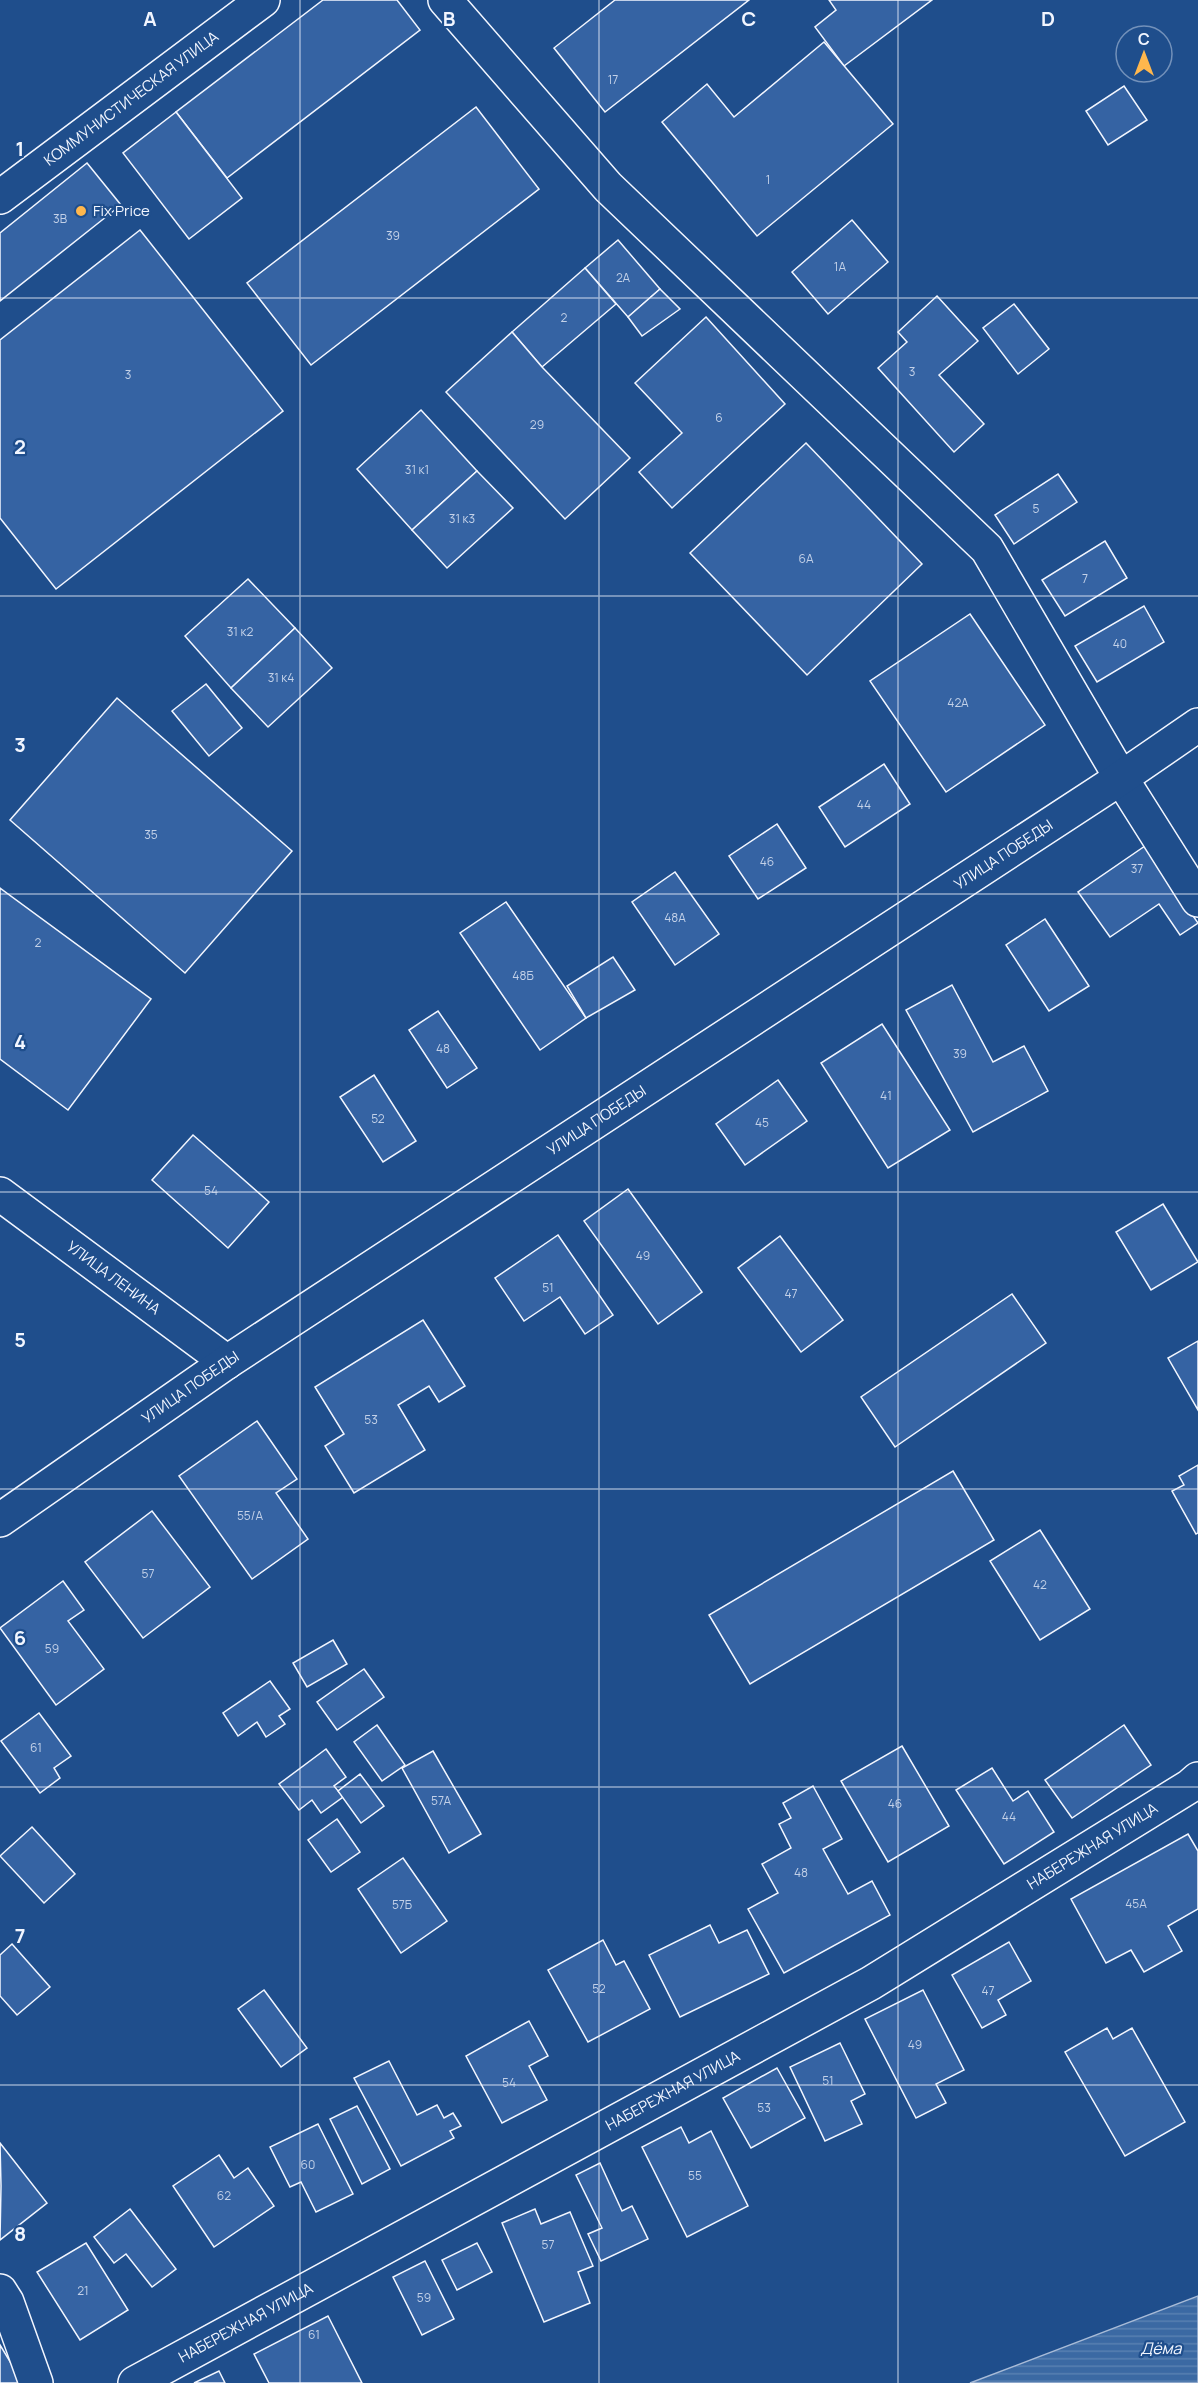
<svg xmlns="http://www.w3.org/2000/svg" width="1198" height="2383" viewBox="0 0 1198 2383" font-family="Manrope,sans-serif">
<defs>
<pattern id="water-rules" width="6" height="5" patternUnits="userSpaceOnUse" patternTransform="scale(1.5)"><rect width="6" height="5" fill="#3b69a3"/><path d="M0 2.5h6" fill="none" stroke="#587fb1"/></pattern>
</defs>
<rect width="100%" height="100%" fill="#1f4e8c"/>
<path fill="url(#water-rules)" stroke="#a8bbd7" stroke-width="1.5" d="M1198,2296V2383H970Z"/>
<g fill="#3563a3" stroke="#f2f6ff" stroke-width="1.5">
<path d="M323,0H397L420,30L227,178L176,112Z"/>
<path d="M615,0H749L605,112L554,48Z"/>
<path d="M829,0H932L844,66L815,27L836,10Z"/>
<path d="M824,42L893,124L757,236L662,122L707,84L734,117Z"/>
<path d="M1124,86L1147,120L1108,145L1086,111Z"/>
<path d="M476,107L539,189L311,365L247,283Z"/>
<path d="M176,112L242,198L189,239L123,153Z"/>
<path d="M87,163L121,205L0,301V233Z"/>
<path d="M852,220L888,262L828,314L792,272Z"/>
<path d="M140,230L283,411L56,589L0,518V340Z"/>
<path d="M618,240L660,289L628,317L585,268Z"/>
<path d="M585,268L616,304L542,367L512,332Z"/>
<path d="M660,289L680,309L642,336L628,317Z"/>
<path d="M937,296L978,341L939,375L984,424L954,452L878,368L907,342L898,332Z"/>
<path d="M1014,304L1049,349L1018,374L983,328Z"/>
<path d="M706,317L785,404L672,508L639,472L682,433L635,383Z"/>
<path d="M512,332L542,367L630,458L565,519L446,392Z"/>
<path d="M421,410L477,471L412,530L357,469Z"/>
<path d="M806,443L922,564L807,675L690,553Z"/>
<path d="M477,471L513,508L447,568L412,530Z"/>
<path d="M1058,474L1077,502L1014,544L995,515Z"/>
<path d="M1105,541L1127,578L1065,616L1042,580Z"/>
<path d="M248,579L295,628L231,688L185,636Z"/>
<path d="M1144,606L1164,642L1097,682L1075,646Z"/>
<path d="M970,614L1045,725L946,792L870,681Z"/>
<path d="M295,628L332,668L268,727L231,688Z"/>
<path d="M206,684L242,728L209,756L172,711Z"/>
<path d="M117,698L292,851L185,973L10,820Z"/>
<path d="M884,764L910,804L845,847L819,807Z"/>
<path d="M777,824L806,868L758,899L729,856Z"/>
<path d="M1145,846L1198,923L1180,935L1159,904L1110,937L1078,892Z"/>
<path d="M675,872L719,934L675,965L632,902Z"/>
<path d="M0,888L151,999L68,1110L0,1059Z"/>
<path d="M506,902L586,1018L540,1050L460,933Z"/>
<path d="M1045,919L1089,986L1049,1011L1006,945Z"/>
<path d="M613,957L635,990L586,1018L567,986Z"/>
<path d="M952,985L993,1062L1024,1046L1048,1091L973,1132L906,1010Z"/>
<path d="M438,1011L477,1068L447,1088L409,1030Z"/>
<path d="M882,1024L950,1130L888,1168L821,1063Z"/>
<path d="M374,1075L416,1141L383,1162L340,1097Z"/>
<path d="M778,1080L807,1121L745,1165L716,1124Z"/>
<path d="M193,1135L269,1202L228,1248L152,1180Z"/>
<path d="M628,1189L702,1292L658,1324L584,1221Z"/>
<path d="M1163,1204L1198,1262L1151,1290L1116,1232Z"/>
<path d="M558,1235L613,1315L585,1334L560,1297L524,1321L495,1278Z"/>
<path d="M780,1236L843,1320L801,1352L738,1268Z"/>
<path d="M1012,1294L1046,1343L895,1447L861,1397Z"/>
<path d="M423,1320L465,1386L439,1402L429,1386L398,1405L425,1450L354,1493L325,1446L344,1434L315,1387Z"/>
<path d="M1198,1341V1410L1168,1358Z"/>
<path d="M257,1421L297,1479L276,1493L308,1539L252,1579L179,1476Z"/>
<path d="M1198,1465V1533L1196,1534L1172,1491L1184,1485L1179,1476Z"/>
<path d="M953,1471L994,1540L750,1684L709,1615Z"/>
<path d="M152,1511L210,1587L143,1638L85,1562Z"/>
<path d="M1040,1530L1090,1609L1040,1640L990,1561Z"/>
<path d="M63,1581L84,1610L68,1621L104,1669L56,1705L0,1628Z"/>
<path d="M333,1640L347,1664L307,1687L293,1663Z"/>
<path d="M364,1669L384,1697L337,1730L317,1702Z"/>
<path d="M270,1681L290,1709L279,1716L285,1724L266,1737L257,1722L238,1736L223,1713Z"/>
<path d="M39,1713L71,1756L54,1768L60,1778L40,1793L1,1741Z"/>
<path d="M377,1725L405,1765L382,1781L354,1742Z"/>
<path d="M1124,1725L1151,1765L1072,1818L1045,1780Z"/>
<path d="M902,1746L949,1826L888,1862L841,1781Z"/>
<path d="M326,1749L346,1777L334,1786L343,1797L321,1813L312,1800L299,1810L279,1784Z"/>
<path d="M433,1751L481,1834L449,1853L402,1768Z"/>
<path d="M992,1768L1013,1801L1028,1791L1054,1832L1004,1864L956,1790Z"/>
<path d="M360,1774L384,1806L361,1823L338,1791Z"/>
<path d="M813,1786L842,1839L823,1849L848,1894L872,1881L890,1915L784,1973L748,1909L778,1893L762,1864L791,1848L779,1824L791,1818L783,1803Z"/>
<path d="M337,1819L360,1852L331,1872L308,1840Z"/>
<path d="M32,1827L75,1874L44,1903L0,1856Z"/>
<path d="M1188,1834L1198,1851V1909L1168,1926L1182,1951L1144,1972L1131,1950L1106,1963L1071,1899Z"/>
<path d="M403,1858L447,1921L401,1953L358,1889Z"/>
<path d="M710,1925L719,1943L747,1930L769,1974L680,2017L649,1955Z"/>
<path d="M603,1940L616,1965L624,1961L650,2009L588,2042L548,1970Z"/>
<path d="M1009,1942L1031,1981L998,2000L1006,2015L982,2028L952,1975Z"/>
<path d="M12,1944L50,1987L17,2015L0,1996V1955Z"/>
<path d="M264,1990L307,2048L281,2067L238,2009Z"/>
<path d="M923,1990L964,2070L936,2084L946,2103L916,2118L865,2019Z"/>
<path d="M529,2021L548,2056L529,2066L547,2100L502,2123L466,2056Z"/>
<path d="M1107,2028L1113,2039L1132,2028L1185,2122L1125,2156L1065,2052Z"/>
<path d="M840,2043L865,2094L851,2101L862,2124L825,2141L790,2067Z"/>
<path d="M389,2061L417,2115L437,2105L444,2118L453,2113L461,2126L450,2131L454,2138L401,2166L354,2078Z"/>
<path d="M777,2068L805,2118L751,2148L723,2098Z"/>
<path d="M357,2106L390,2169L362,2184L330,2119Z"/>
<path d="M318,2124L353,2194L316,2212L301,2182L290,2187L270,2147Z"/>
<path d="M681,2127L689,2143L711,2131L748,2206L687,2237L642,2147Z"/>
<path d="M0,2143L47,2203L0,2240L1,2186Z"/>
<path d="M219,2155L234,2178L248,2168L274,2206L214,2247L173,2186Z"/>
<path d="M600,2163L622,2211L632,2206L648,2239L601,2261L588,2234L602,2228L576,2175Z"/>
<path d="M130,2209L176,2269L152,2287L126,2254L114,2263L94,2237Z"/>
<path d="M535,2209L541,2224L570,2212L593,2266L578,2272L590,2303L544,2322L502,2223Z"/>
<path d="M86,2243L128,2310L80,2340L37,2272Z"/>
<path d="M477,2243L492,2272L457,2290L442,2260Z"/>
<path d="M425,2261L454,2319L422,2335L393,2277Z"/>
<path d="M328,2316L362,2383H269L254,2354Z"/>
<path d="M0,2345L23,2383H0Z"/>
<path d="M219,2371L225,2383H194Z"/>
</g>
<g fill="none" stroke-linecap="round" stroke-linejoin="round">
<defs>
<g id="minor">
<path d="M445,0L608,187L987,549L1121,778L1198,900"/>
<path id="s1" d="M0,197L263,0"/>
<path id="s2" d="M0,1194L227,1362"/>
<path id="s3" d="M0,1520L227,1362L1121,778L1198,725"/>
<path d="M0,2291L7,2302L36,2383"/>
<path id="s4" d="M135,2383L871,1983L1190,1786L1198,1779"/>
</g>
</defs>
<use href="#minor" stroke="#f2f6ff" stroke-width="36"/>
<use href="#minor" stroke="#1f4e8c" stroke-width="33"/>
</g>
<path fill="none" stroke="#f2f6ff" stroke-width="1.5" stroke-opacity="0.55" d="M300,0V2383M599,0V2383M898,0V2383M0,298H1198M0,596H1198M0,894H1198M0,1192H1198M0,1489H1198M0,1787H1198M0,2085H1198"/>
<circle fill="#ffb74d" stroke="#1f4e8c" stroke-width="2" cx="81" cy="211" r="6"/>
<g text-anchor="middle" stroke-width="4.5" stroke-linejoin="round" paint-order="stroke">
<g font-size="12" fill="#c3d1e8">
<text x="613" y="84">17</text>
<text x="768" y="184">1</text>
<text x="60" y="223">3В</text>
<text x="393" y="240">39</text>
<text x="840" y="271">1А</text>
<text x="623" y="282">2А</text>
<text x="564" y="322">2</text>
<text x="912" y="376">3</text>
<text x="128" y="379">3</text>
<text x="719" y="422">6</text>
<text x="537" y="429">29</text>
<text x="417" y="474">31 к1</text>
<text x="1036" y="513">5</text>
<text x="462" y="523">31 к3</text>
<text x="806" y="563">6А</text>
<text x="1085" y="583">7</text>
<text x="240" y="636">31 к2</text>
<text x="1120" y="648">40</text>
<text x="281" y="682">31 к4</text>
<text x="958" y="707">42А</text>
<text x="864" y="809">44</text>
<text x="151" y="839">35</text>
<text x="767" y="866">46</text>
<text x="1137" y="873">37</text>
<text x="675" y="922">48А</text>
<text x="38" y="947">2</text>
<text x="523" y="980">48Б</text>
<text x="443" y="1053">48</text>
<text x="960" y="1058">39</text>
<text x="886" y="1100">41</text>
<text x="378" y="1123">52</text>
<text x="762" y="1127">45</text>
<text x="211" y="1195">54</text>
<text x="643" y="1260">49</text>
<text x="548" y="1292">51</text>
<text x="791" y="1298">47</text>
<text x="371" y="1424">53</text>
<text x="250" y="1520">55/А</text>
<text x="148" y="1578">57</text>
<text x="1040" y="1589">42</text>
<text x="52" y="1653">59</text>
<text x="36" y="1752">61</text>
<text x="441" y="1805">57А</text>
<text x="895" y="1808">46</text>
<text x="1009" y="1821">44</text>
<text x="801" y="1877">48</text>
<text x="1136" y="1908">45А</text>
<text x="402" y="1909">57Б</text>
<text x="599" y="1993">52</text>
<text x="988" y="1995">47</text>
<text x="915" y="2049">49</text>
<text x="828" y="2085">51</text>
<text x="509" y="2087">54</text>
<text x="764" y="2112">53</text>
<text x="308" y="2169">60</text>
<text x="695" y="2180">55</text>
<text x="224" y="2200">62</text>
<text x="548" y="2249">57</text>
<text x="83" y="2295">21</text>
<text x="424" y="2302">59</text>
<text x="314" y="2339">61</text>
</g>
<g font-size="15" fill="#f2f6ff" stroke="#1f4e8c">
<text dy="5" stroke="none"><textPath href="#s1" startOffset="164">КОММУНИСТИЧЕСКАЯ УЛИЦА</textPath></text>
<text dy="5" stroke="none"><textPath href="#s3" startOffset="1204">УЛИЦА ПОБЕДЫ</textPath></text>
<text dy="5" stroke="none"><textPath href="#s3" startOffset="718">УЛИЦА ПОБЕДЫ</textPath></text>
<text dy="5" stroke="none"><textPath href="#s2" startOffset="141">УЛИЦА ЛЕНИНА</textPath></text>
<text dy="5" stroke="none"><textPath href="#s3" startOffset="232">УЛИЦА ПОБЕДЫ</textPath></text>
<text dy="5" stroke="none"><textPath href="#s4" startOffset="1098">НАБЕРЕЖНАЯ УЛИЦА</textPath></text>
<text dy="5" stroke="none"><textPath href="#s4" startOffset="612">НАБЕРЕЖНАЯ УЛИЦА</textPath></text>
<text dy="5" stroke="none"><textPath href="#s4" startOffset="126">НАБЕРЕЖНАЯ УЛИЦА</textPath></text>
</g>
<g font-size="15" fill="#f2f6ff" stroke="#1f4e8c" text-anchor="start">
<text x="93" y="216">Fix Price</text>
</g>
<g font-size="16" font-style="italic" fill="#f2f6ff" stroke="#1f4e8c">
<text x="1161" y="2354">Дёма</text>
</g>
</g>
<g font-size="20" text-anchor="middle" font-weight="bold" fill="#f2f6ff" stroke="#1f4e8c" stroke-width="4.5" stroke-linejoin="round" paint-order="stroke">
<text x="150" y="26">A</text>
<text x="449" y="26">B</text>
<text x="749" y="26">C</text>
<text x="1048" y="26">D</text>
<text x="20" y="156">1</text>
<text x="20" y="454">2</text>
<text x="20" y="752">3</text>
<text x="20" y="1049">4</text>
<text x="20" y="1347">5</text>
<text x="20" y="1645">6</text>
<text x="20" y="1943">7</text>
<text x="20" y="2241">8</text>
</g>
<g transform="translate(1144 54)"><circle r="28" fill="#1f4e8c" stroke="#7391ba" stroke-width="1.5"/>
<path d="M0-4.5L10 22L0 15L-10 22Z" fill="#ffb74d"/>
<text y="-9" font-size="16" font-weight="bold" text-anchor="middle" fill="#f2f6ff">С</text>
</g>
</svg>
